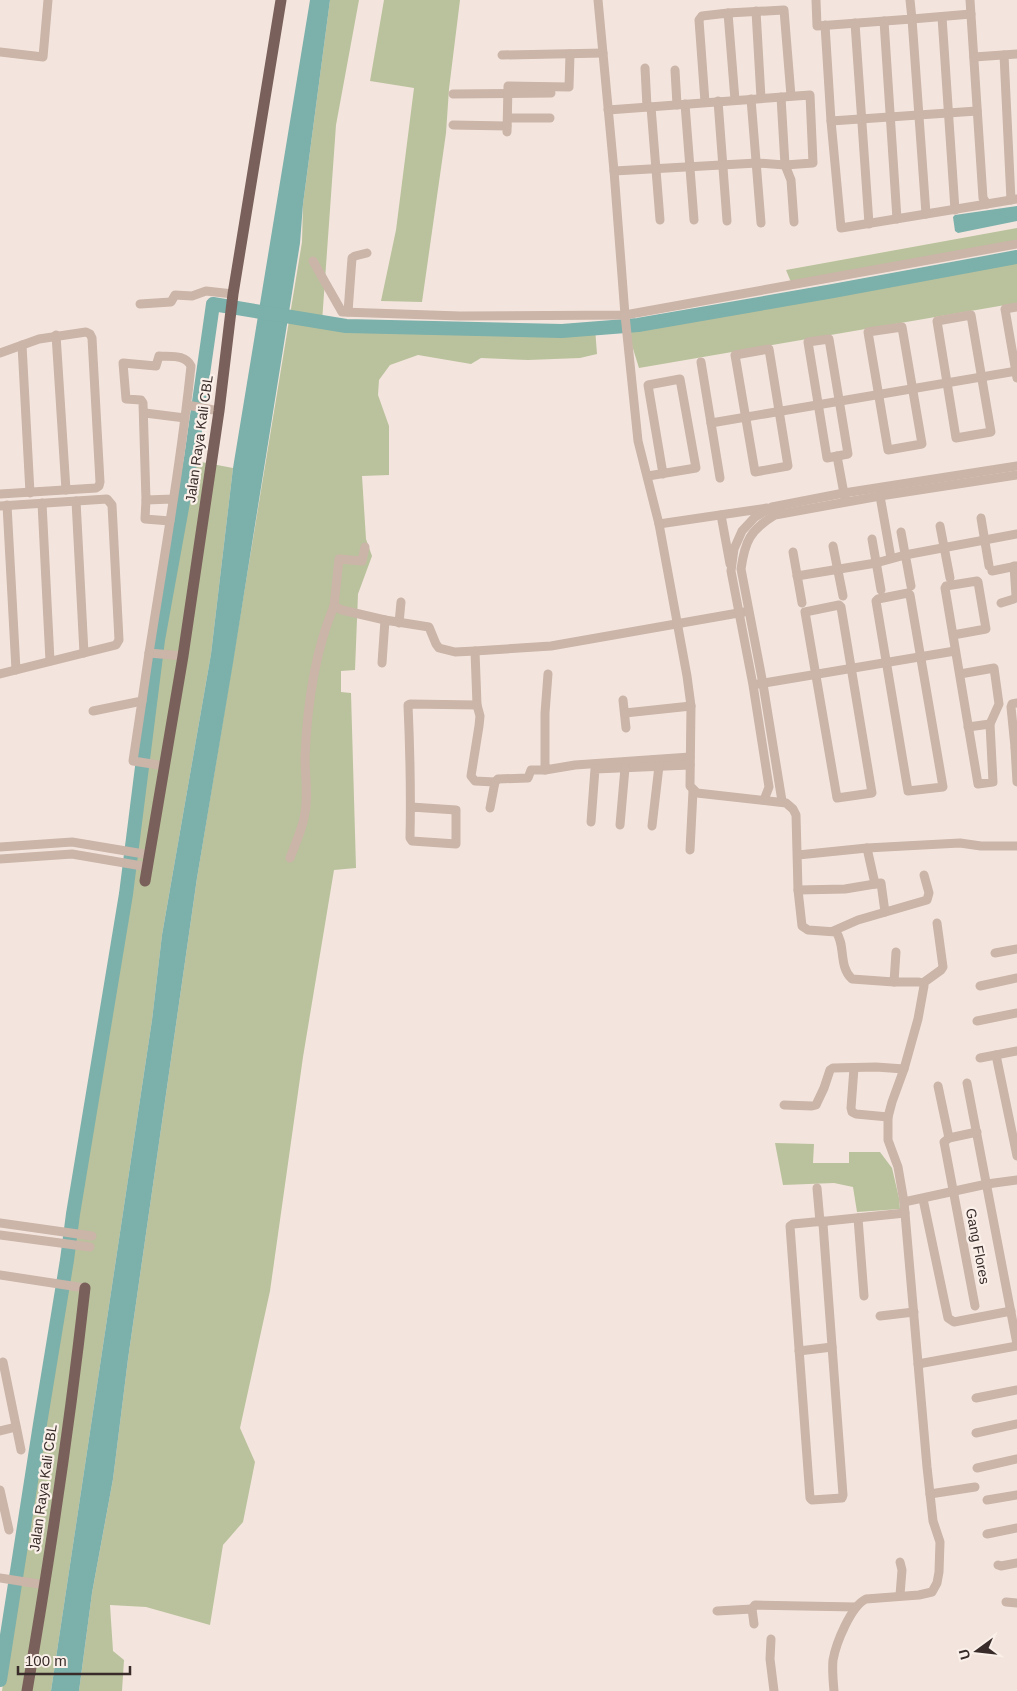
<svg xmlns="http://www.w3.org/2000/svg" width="1017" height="1691" viewBox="0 0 1017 1691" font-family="Arial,sans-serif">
<rect width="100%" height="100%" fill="#f3e5dd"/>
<g fill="#bac29d">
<path d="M330,0H359L336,125L322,322L346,326L562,331L595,328L597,354L580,358L528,360L481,358L471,364L418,355L390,365L379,380L378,395L389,426V475L362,476L366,539L372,556L358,594L355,670L341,671V692L351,693L356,868L334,870L303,1057L270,1291L240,1428L255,1462L243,1522L223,1545L210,1625L146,1607L110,1605L113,1651L124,1660L122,1691H79L92,1593L113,1479L128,1359L197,878L302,242L303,204Z"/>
<path d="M384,0H460L449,89L446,133L422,302L381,301L396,230L414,88L370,81Z"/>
<path d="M1017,228V244L793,287L786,270Z"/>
<path d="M1017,257V303L639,368L626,326L799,297Z"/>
<path d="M191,460L233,468L211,654L162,935L152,1020L51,1691H2Z"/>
<path d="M775,1143L814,1144L813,1163H849V1152H880L892,1168L899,1198L900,1209L857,1212L853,1187L834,1183L783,1185Z"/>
</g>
<g fill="#7bb0ab">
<path d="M310,0H330L303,204L300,243L233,663L197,878L128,1359L113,1479L92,1593L79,1691H51L152,1020L162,935L211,654L233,468Z"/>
<path d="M1017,206V221L958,233L955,231L953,217L955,215Z"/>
</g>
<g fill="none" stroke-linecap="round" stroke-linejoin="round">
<path stroke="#7bb0ab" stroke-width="14" d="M0,1680L40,1424L67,1260L73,1214L126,894L158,640L191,458L213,304L346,326L562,331L638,325L833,291L1017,257"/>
<g stroke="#cbb4a8" stroke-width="9">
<path d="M816,0L817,26L912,19L910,0"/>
<path d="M970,0L983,198L987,204L1017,199"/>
<path d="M756,11L761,98"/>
<path d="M728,13L784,10L791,96"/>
<path d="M942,17L955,210"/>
<path d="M884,21L897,219"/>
<path d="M855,23L869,224"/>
<path d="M825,25L831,121L841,228L987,204"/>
<path d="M0,52L43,57L48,0"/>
<path d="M502,55L603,53"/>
<path d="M1004,55L1011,200"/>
<path d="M974,57L1017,54"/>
<path d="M645,68L647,107"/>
<path d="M675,70L677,105"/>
<path d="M453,94L551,93"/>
<path d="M781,97L785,165L791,180L794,222"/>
<path d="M751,99L761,223"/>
<path d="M718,101L727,221"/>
<path d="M705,102L699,20L702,16L728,13L735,100"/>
<path d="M685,104L694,220"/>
<path d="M651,107L660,220"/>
<path d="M608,110L810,95L813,163L785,165L757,163L614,171"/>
<path d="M508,118H550"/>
<path d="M831,121L977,111"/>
<path d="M453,125L507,126"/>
<path d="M507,132L508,86L569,87L570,54"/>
<path d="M926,214L912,19L971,14"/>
<path d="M313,261L342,312L460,316L625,315L614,171L598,0"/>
<path d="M140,304L171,302L175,295L192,296L206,291L233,294"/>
<path d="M1017,307L1005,309L1017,378"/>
<path d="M348,312L352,258L355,256L367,253"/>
<path d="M971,315L991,432L956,438L937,321Z"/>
<path d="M902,327L922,444L888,450L868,332Z"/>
<path d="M56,335L66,490"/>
<path d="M829,339L848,454L827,458L808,342Z"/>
<path d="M22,345L30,493"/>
<path d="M769,349L788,466L755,472L735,355Z"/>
<path d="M0,353L39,339L86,332L90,334L92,338L100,482L99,486L96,488L0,494"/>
<path d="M701,362L720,478"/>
<path d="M187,405L219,411"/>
<path d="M145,413L185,418"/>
<path d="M711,423L1017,371"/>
<path d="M837,456L845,499"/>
<path d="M648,476L696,468L680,379L648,385L663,474"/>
<path d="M880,496L891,558"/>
<path d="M173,499L146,500L143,403L141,400L126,399L123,363L156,366L159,356C171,357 185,354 191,366C181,462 164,557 149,653L183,656"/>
<path d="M146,500L145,519L170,521"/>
<path d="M76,501L84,653"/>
<path d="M42,503L50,661"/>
<path d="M7,505L16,670"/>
<path d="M0,506L107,499L112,505L119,640L116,645L0,674"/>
<path d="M721,515L730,564"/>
<path d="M981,518L989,566"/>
<path d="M659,524L767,508"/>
<path d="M940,526L950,578"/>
<path d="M901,532L911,586"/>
<path d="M872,539L881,590"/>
<path d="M833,546L843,596"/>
<path d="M365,547L362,561L339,559L334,606L342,610L385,620"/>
<path d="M793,552L802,603"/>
<path d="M992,571L1017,566"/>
<path d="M797,576L876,563L905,555L1017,534"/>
<path d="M908,593L910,595L943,787L908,791L876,601L878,599Z"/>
<path d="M1001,603L1014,599L1016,596L1014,566"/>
<path d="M839,605L841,607L872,793L837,798L805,612Z"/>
<path d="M399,623L401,602"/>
<path d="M953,635L986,629L978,582L977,581L946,586L945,588L978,784L993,782L990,724L999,704L994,668L960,674"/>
<path d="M475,651L477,705L480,716L479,726L471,776L475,781L495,782L490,808"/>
<path d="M382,663L385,620L429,627L436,644L439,648L455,652L475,651L551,646L744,612"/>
<path d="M548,674L545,713V770L575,765L690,757"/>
<path d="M758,684L955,651"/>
<path d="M623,700L626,728"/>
<path d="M142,701L133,761L165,766"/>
<path d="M93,711L142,701L149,653"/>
<path d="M625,713L691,706"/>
<path d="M968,727L990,724"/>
<path d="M1017,745L1015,748L1017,782"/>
<path d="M1015,747L1011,707L1012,704L1017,703"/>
<path d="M495,782L498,779L528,778L531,770H545"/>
<path d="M764,800L769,787L753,685L731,571L734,549L742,531L755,517L772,507L844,493L1017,466"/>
<path d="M782,801L763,684L741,569C745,541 750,530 775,515L880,496L1017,475"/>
<path d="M411,807L456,810V844L412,841L410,838C411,794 410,750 408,705L410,704L477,705"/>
<path d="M591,822L595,769L690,765"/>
<path d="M620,825L625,768"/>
<path d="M652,826L659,766"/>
<path d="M0,847L72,842L150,855"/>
<path d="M867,848L875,884L881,883L885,912"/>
<path d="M690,850L693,791"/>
<path d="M798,855L867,848L960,843L981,846H1017"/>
<path d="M290,858C295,845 301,832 304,818C309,798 305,777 305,757C307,708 315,651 334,606"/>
<path d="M0,859L72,854L148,867"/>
<path d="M798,890L845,889L875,884"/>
<path d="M833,931L858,920L927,900L929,893L924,875"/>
<path d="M995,953L1017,949"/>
<path d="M894,982L896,952"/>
<path d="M923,983L941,970L943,967L937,923"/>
<path d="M980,986L1017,978"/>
<path d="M977,1021L1017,1013"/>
<path d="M996,1055L1017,1156"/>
<path d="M980,1058L1017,1051"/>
<path d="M854,1068L851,1108L852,1112L856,1114L888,1117"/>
<path d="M967,1083L1017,1344"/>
<path d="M938,1086L949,1138"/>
<path d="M784,1105L812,1106L816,1105L824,1088L830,1070L833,1068L876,1067L904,1069"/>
<path d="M817,1188L820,1222"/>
<path d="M923,1199L948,1318L954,1322L1011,1311"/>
<path d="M904,1202L987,1184L1017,1180"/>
<path d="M858,1218L864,1296"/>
<path d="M825,1221L793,1224L790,1226L810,1498L812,1500L842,1498L843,1495L823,1224L827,1221L905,1213"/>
<path d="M0,1223L92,1236"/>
<path d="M0,1235L90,1247"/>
<path d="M0,1275L85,1288"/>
<path d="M975,1306L944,1142L949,1138L977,1132"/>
<path d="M880,1316L914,1312"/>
<path d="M799,1351L832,1347"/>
<path d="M3,1362L21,1450"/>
<path d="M918,1364L1017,1346"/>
<path d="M976,1398L1017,1390"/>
<path d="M0,1431L16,1427"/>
<path d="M976,1433L1017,1424"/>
<path d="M977,1468L1017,1459"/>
<path d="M0,1490L9,1530"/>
<path d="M930,1494L975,1487"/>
<path d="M987,1500L1017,1495"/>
<path d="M987,1534L1017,1528"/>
<path d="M900,1562L902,1570L900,1595"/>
<path d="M998,1565L1001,1566L1017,1563"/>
<path d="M0,1578L45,1585"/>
<path d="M1006,1602L1017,1603"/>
<path d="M717,1611L752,1609"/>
<path d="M754,1624L752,1609L755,1605L856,1607"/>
<path d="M771,1639L770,1659L774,1691"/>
<path d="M834,1691C833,1680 832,1670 833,1660C836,1643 851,1606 866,1599L919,1595L932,1592L937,1583L939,1572L940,1542L933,1521L927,1467L904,1202L898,1167L888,1140V1117L892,1102L904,1069L918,1019L924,986L923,983L919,982H894L852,979C838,966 846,945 836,932L808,930L802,926L798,890L796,815L793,809L786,803L697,793L690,786L691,706L687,676L659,524L638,441L625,315L1017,244"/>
</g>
<g stroke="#7a605a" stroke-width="11">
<path d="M145,881L183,656L219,411L233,294L281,0"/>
<path d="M27,1691C50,1557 70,1423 85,1288"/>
</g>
</g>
<g text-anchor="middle" stroke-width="4.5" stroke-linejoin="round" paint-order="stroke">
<g font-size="14" fill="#382b29" stroke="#faf0e9">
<text transform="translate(199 439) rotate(-82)" y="5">Jalan Raya Kali CBL</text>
<text transform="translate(978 1246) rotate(79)" y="5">Gang Flores</text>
<text transform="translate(43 1488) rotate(-82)" y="5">Jalan Raya Kali CBL</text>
</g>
</g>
<g transform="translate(977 1651) rotate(255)" stroke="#faf0e9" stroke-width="4" paint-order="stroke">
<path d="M0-4L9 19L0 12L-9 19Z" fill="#382b29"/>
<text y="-8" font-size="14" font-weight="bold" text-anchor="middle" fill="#382b29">U</text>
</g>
<path d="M18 1666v8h112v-8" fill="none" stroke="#382b29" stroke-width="2.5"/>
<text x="25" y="1666" font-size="15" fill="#382b29" stroke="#faf0e9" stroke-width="4" paint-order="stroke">100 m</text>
</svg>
